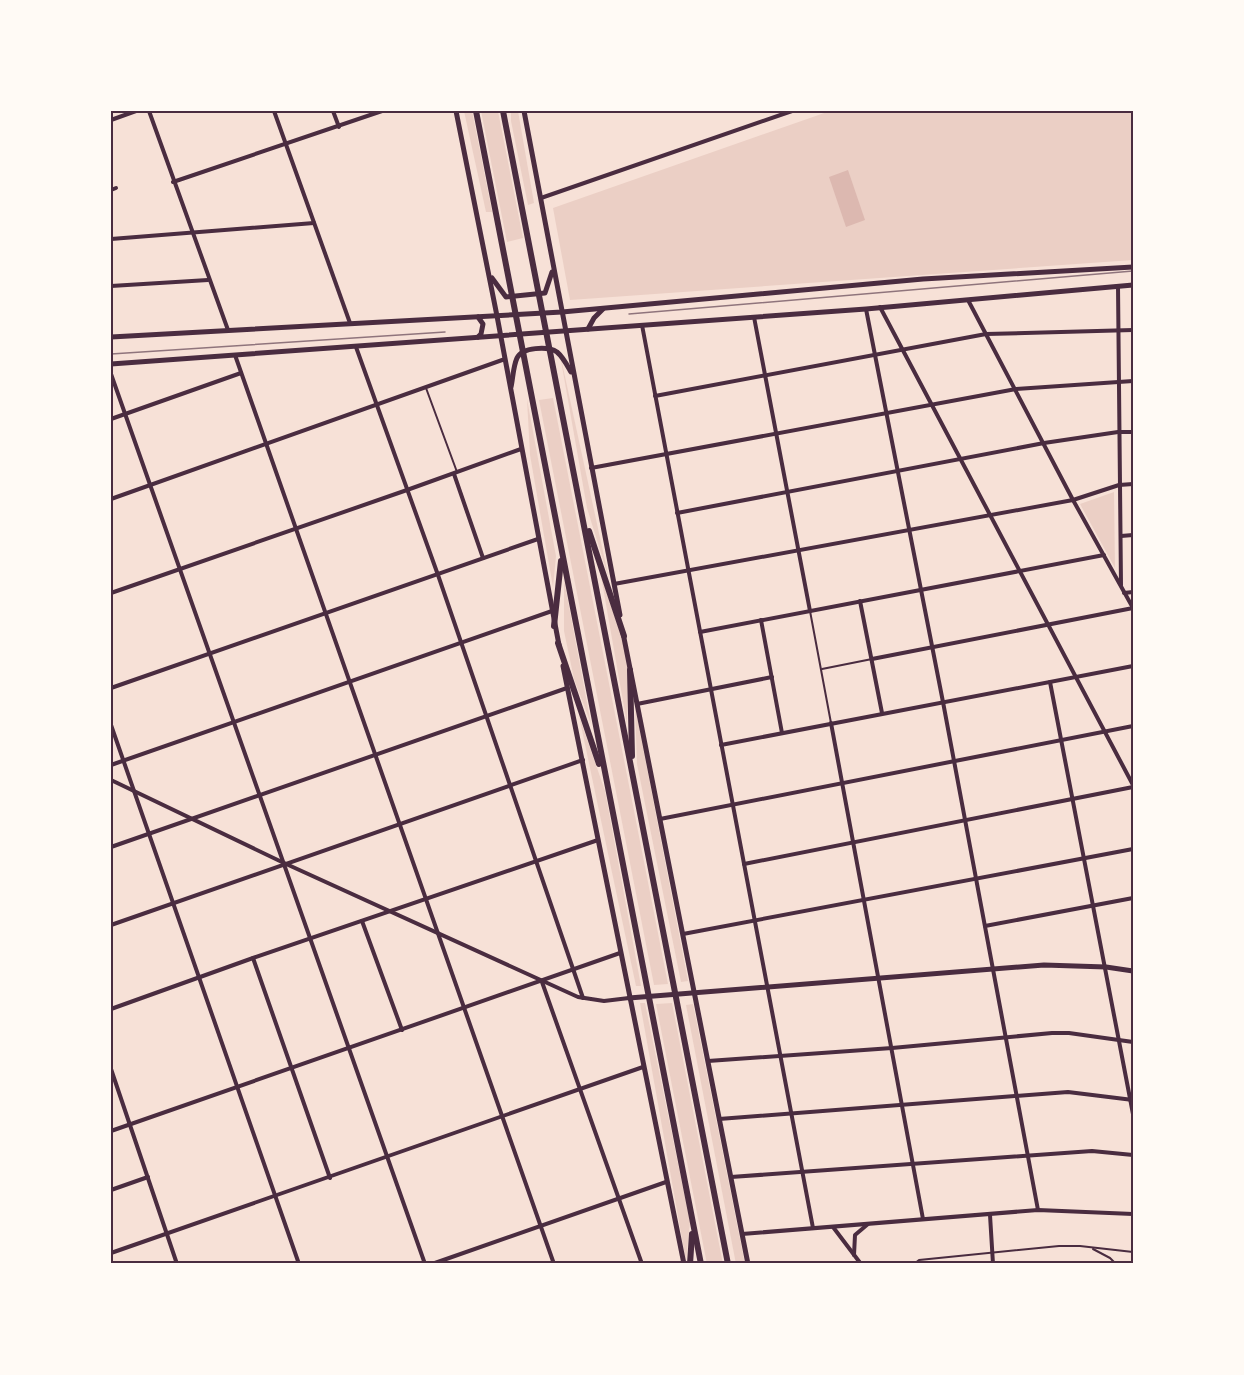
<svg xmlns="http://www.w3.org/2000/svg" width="1244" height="1375" viewBox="0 0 1244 1375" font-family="Karla,sans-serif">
<rect width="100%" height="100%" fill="#f7e1d7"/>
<g fill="#ebcfc5">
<path d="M464,111H472L492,212H486Z"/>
<path d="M481,111H498L523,238L507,242Z"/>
<path d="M511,111H518L534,203L528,205L511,121Z"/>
<path d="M830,111H1133V260L570,300L553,208Z"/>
<path d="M559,349L609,579L587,508Z"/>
<path d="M553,398L668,984L654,985L539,400Z"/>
<path d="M527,399L556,556L553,587L530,455Z"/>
<path d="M1114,492L1115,568L1080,504Z"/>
<path d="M601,576L622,639L628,667L627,724Z"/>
<path d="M564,580L591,724L574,679L564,631Z"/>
<path d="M635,706L688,981L681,982L637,764Z"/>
<path d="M579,716L605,791L641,986H636Z"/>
<path d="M640,1003H645L690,1222L686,1261Z"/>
<path d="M672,1003L723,1264H707L656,1004Z"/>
<path d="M693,1004L745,1264H736L686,1005Z"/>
</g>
<path fill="#dcb8b0" d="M848,170L865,220L846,227L829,177Z"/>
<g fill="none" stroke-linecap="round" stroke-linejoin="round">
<g stroke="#4a2c40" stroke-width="2">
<path d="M426,388L457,472"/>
<path d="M810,611L831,723"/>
<path d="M822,669L872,659"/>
<path d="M1093,1249L1110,1258L1116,1264"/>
<path d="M914,1264L919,1260L1059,1246H1080L1133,1252"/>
</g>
<g stroke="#4a2c40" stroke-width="4">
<path d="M149,111L228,330"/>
<path d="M274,111L350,323"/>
<path d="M333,111L339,127"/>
<path d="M111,120L136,111"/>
<path d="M173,182L382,111"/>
<path d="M111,190L116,188"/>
<path d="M541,198L792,111"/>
<path d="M111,239L314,223"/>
<path d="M111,286L208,280"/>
<path d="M1118,286L1121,585"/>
<path d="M880,307L1133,785"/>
<path d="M866,309L943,702L1038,1210"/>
<path d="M754,317L810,611"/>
<path d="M642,325L813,1228"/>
<path d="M356,347L438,575L583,998"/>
<path d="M235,355L554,1264"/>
<path d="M111,374L425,1264"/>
<path d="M655,396L986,334L1133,330"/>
<path d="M111,419L241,373"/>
<path d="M591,468L1016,389L1133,381"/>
<path d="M454,474L483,558"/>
<path d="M111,499L505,359"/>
<path d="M677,513L1044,443L1118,432H1133"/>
<path d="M1121,536L1133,535"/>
<path d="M614,584L1073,500L1119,485L1133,484"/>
<path d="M111,593L407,490L521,449"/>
<path d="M1124,593L1133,592"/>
<path d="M860,601L882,713"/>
<path d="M761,620L782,733"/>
<path d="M700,632L1104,555"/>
<path d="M872,659L1133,608L1073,500L968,300"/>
<path d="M1050,682L1133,1114"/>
<path d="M111,688L538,539"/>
<path d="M637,704L772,677"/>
<path d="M831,723L923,1219"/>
<path d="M111,725L299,1264"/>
<path d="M721,745L1133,666"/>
<path d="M111,765L552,611"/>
<path d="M111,780L284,863L578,997L604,1001L629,998"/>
<path d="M660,819L1133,726"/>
<path d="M111,847L567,688"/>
<path d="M744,864L1133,787"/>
<path d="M362,921L402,1030"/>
<path d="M111,925L583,760"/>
<path d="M985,926L1133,898"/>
<path d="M683,934L1133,849"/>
<path d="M253,958L330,1178"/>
<path d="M542,982L642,1264"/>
<path d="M111,1009L253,958L598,840"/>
<path d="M708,1061L892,1048L1052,1033H1069L1133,1042"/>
<path d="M111,1069L177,1264"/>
<path d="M719,1119L1068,1092L1133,1100"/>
<path d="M111,1131L620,953"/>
<path d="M731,1177L1092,1151L1133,1155"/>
<path d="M111,1190L148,1177"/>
<path d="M990,1215L993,1264"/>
<path d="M833,1227L861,1264"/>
<path d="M742,1234L1038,1210L1133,1214"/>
<path d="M111,1253L643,1067"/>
<path d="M854,1255L855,1235L868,1224"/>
<path d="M432,1264L666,1182"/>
</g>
<g stroke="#4a2c40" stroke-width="5">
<path d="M456,111L497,316L559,645"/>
<path d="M524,111L620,615"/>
<path d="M492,278L506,297L545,293L552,272"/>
<path d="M511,387C513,378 513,367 517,358C522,347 548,346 557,352C563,357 567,365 571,372"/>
<path d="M623,633L748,1264"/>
<path d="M563,666L684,1264"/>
<path d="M629,998L1044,965L1106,967L1133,971"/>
</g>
<g stroke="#4a2c40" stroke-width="5">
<path d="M478,317L483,324L481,334L478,337"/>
<path d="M588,329L594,318L603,309"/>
<path d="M111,337L562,312L923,279L1133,267"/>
<path d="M111,364L866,309L1133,285"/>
</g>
<g stroke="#4a2c40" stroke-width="6">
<path d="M476,111L701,1264"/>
<path d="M503,111L728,1264"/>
<path d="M589,531L624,636"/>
<path d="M554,626L561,561"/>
<path d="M558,643L599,764"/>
<path d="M630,670L632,756"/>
<path d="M690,1264L692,1234"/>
</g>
<g stroke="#8f747c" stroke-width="1.5">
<path d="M629,314L1133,271"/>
<path d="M111,354L445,332"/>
</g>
</g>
<rect width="1244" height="1375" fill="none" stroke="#fffaf5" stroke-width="225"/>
<rect x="112" y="112" width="1020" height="1150" fill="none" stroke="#4a2c40" stroke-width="2"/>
</svg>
